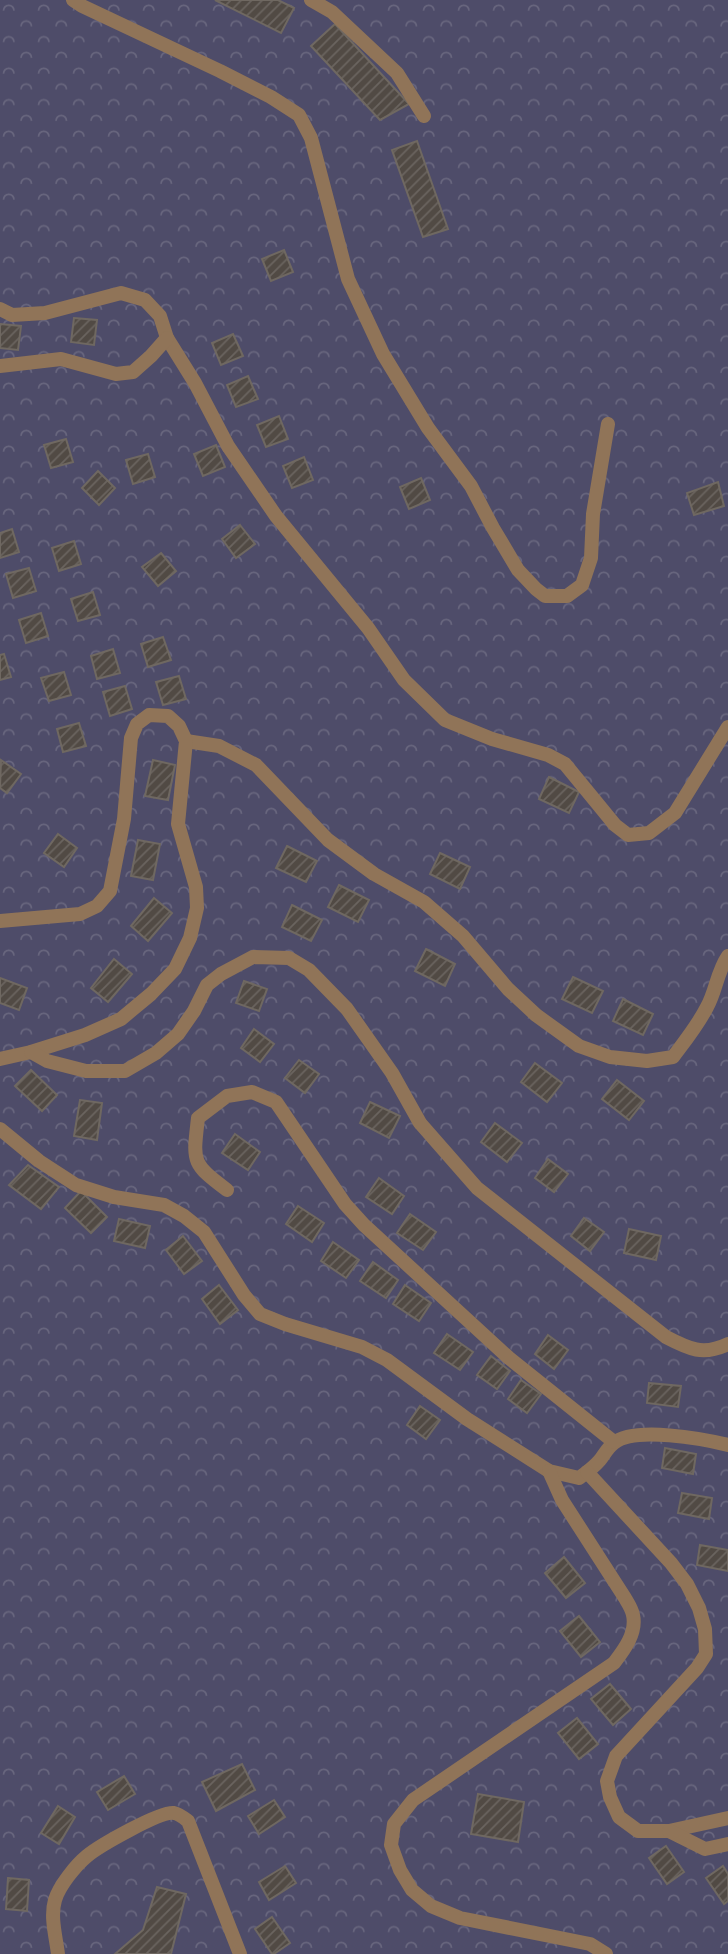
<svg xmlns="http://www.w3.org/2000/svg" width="728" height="1954" viewBox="0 0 728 1954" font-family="'Work Sans',sans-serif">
<defs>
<pattern id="forest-crowns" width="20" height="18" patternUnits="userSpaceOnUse" patternTransform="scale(1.75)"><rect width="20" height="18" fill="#4e4c69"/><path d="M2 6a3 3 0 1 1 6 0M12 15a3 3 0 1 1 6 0" fill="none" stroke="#68667e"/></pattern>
<pattern id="building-hatch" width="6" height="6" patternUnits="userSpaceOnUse" patternTransform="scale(1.75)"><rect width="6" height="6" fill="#514a44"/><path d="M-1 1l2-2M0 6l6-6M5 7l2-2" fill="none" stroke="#6a645f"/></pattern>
</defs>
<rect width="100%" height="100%" fill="#312b25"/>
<rect fill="url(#forest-crowns)" x="0" y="0" width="728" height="1954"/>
<g fill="url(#building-hatch)" stroke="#6f6861" stroke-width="2">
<path d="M215,0H278L294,8L281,33Z"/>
<path d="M335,24L409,104L380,120L311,46Z"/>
<path d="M417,141L448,229L423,237L392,150Z"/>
<path d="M284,250L293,272L271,281L262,259Z"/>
<path d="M74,318L97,320L94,345L71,342Z"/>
<path d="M0,324L21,326L18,350L0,348Z"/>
<path d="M233,334L243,356L221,365L212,343Z"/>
<path d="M248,376L258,399L236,407L227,385Z"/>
<path d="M279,416L288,439L266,447L257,425Z"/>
<path d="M66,439L73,462L51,468L44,445Z"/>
<path d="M216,445L225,467L203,476L194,454Z"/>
<path d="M148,454L155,477L133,484L126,460Z"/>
<path d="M304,457L313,480L292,488L283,466Z"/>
<path d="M98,471L115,488L99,505L82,488Z"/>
<path d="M421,478L430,500L409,509L400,487Z"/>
<path d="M718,482L724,506L694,515L687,493Z"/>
<path d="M240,525L255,544L236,558L222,539Z"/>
<path d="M12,529L19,552L0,558V533Z"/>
<path d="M74,541L81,564L59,571L52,548Z"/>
<path d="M161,553L176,571L158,586L142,567Z"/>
<path d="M29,568L36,591L13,598L6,574Z"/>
<path d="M93,592L100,615L78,621L71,599Z"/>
<path d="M41,613L48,636L26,643L19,620Z"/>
<path d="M163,637L171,660L148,667L141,644Z"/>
<path d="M113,649L120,673L97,679L91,656Z"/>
<path d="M4,654L11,677L0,680V655Z"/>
<path d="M64,672L71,695L49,701L41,678Z"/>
<path d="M179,676L186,699L163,705L156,682Z"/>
<path d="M125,686L132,709L110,716L103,692Z"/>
<path d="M79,723L86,746L63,752L57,729Z"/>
<path d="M1,760L21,774L7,793L0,788Z"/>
<path d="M153,760L175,765L168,800L145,796Z"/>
<path d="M549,777L579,792L569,813L539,799Z"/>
<path d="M58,834L77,848L64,867L44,853Z"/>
<path d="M138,840L160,844L153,880L131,876Z"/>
<path d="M287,846L317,861L306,882L276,868Z"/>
<path d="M440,853L470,867L460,889L430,874Z"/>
<path d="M339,885L369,900L358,922L328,907Z"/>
<path d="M154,898L172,913L148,941L131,926Z"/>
<path d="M292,905L322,920L311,941L282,927Z"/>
<path d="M426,949L455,964L445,986L415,971Z"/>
<path d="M114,959L132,974L108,1002L91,988Z"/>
<path d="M573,977L603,991L592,1013L562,999Z"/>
<path d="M0,978L27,988L19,1010L0,1003Z"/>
<path d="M244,981L267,989L259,1011L236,1003Z"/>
<path d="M623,999L653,1014L643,1035L613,1021Z"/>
<path d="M254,1029L274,1044L260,1062L241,1048Z"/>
<path d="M299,1060L319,1074L305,1093L285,1078Z"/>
<path d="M535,1063L562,1083L547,1102L521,1082Z"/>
<path d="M31,1070L57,1095L42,1111L15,1086Z"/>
<path d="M617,1080L644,1101L629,1120L602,1099Z"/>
<path d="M80,1100L102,1103L97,1140L74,1136Z"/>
<path d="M370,1102L400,1116L389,1138L360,1123Z"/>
<path d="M495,1123L522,1143L507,1162L481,1142Z"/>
<path d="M235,1134L260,1152L248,1170L222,1153Z"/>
<path d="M548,1159L568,1174L554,1192L535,1178Z"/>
<path d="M28,1165L59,1187L41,1209L9,1185Z"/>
<path d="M379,1178L404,1196L392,1214L366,1197Z"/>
<path d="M81,1191L107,1217L91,1233L65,1208Z"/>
<path d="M298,1206L324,1223L312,1242L286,1224Z"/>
<path d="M410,1214L436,1232L423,1250L397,1233Z"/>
<path d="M584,1218L604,1232L590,1251L571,1236Z"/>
<path d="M119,1219L150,1226L145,1248L114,1241Z"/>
<path d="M629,1229L661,1236L656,1260L624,1253Z"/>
<path d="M183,1236L202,1261L184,1274L166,1250Z"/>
<path d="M333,1242L359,1260L346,1278L321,1261Z"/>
<path d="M373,1262L398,1280L386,1298L360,1281Z"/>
<path d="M219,1285L238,1310L220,1324L202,1299Z"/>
<path d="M405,1285L431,1303L419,1321L393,1304Z"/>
<path d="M447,1334L473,1352L460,1370L434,1353Z"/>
<path d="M548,1335L568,1350L554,1369L535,1354Z"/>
<path d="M491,1356L510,1371L497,1389L477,1375Z"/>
<path d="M521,1380L541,1394L527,1413L508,1399Z"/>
<path d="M649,1383L681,1386L678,1407L647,1403Z"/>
<path d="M420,1406L440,1420L426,1439L407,1425Z"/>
<path d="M665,1448L696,1454L693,1474L662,1468Z"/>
<path d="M682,1493L712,1498L709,1519L678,1513Z"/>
<path d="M700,1545L728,1550V1571L697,1565Z"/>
<path d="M564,1557L585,1583L566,1598L545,1573Z"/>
<path d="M579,1616L600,1642L581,1657L560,1631Z"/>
<path d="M610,1684L631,1709L613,1725L591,1699Z"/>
<path d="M577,1718L598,1744L579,1759L558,1733Z"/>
<path d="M242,1764L255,1790L216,1811L202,1782Z"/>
<path d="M124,1776L135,1794L108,1810L97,1792Z"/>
<path d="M478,1794L524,1802L518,1842L471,1834Z"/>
<path d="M274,1800L285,1817L259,1834L248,1816Z"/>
<path d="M58,1806L75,1817L59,1844L41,1833Z"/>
<path d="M666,1846L684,1872L667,1884L649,1858Z"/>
<path d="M285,1866L296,1883L269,1900L259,1882Z"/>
<path d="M723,1866L728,1874V1901L724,1904L706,1878Z"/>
<path d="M8,1878L29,1880L27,1911L6,1909Z"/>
<path d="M157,1887L186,1894L171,1954H115L143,1930Z"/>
<path d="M272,1917L290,1943L274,1954H272L255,1929Z"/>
</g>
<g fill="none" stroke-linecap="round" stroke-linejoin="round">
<g stroke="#907458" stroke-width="14">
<path d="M73,0L82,6L220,71L271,97L299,115L311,138L348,279L383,354L428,428L471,486L493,528L518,570L536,589L545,596H567L582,585L591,558L593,514L608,424"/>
<path d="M311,0L332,12L397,73L424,116"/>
<path d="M0,309L12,315L45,313L121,293L145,300L160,316L167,338L195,383L228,446L276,516L368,628L404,680L445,720L492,739L548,755L565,764L615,825L628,835L649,833L675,813L728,727"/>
<path d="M0,366L61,359L116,374L133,372L151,356L167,338"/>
<path d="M186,741L219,746L256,765L328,840L374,874L424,902L463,936L508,989L536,1015L579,1046L610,1057L647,1061L673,1057C685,1041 698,1025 707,1007C716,991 717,972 728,956"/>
<path d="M0,921L80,914L97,906L110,891L124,819L131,738L137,724L149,715L168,716L179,726L186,741L178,824L196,887L197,908L190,938L175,969L151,994L121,1019L85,1035L31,1052L0,1059"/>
<path d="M31,1052L47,1061L86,1071H125L156,1053L178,1034L194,1011L207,985L221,974L253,957L289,958L309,970L347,1009L392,1073L420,1123L477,1188L666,1337C689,1349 703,1356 728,1344"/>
<path d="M0,1129L39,1161L76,1185L114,1197L164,1205L184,1216L204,1232L244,1295L260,1314L285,1324L362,1347L387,1360L467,1419L549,1471L579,1478C586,1473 594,1467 600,1460C604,1455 608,1447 614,1443C634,1426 704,1439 728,1445"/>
<path d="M227,1190C191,1163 193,1162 198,1118L227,1096L252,1092L276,1102L345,1204L364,1225L509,1358L614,1442"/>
<path d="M549,1471L562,1500L625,1598C628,1603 632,1609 633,1615C637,1633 624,1650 614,1663L413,1800L394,1824L391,1845L400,1870L412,1890L431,1906L460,1918L590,1944L606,1954"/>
<path d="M587,1472L671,1563L687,1584L699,1608L705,1629L706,1654L697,1668L616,1756L607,1781L610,1797L619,1817L638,1831H669L728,1818"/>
<path d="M669,1831L705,1849L728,1844"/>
<path d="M58,1954C56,1937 50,1917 55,1900C59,1886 76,1865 87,1856C99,1846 160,1811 174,1813C179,1814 184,1818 188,1821L240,1954"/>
</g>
</g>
</svg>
